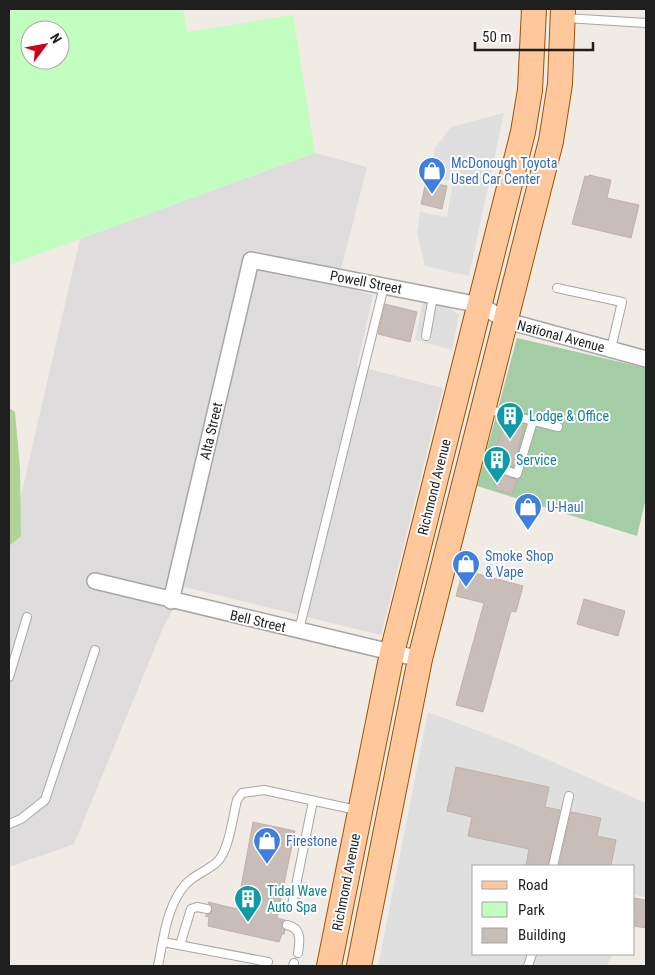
<svg xmlns="http://www.w3.org/2000/svg" width="655" height="975" viewBox="0 0 655 975" font-family="'Roboto Condensed',sans-serif">
<rect width="100%" height="100%" fill="#f1ebe5"/>
<path fill="#dedcdc" d="M315,153L367,167L337,285L373,295L357,366L443,388L381,635L185,587L163,628L74,844L9,867V548L80,239Z"/>
<path fill="#b0d397" d="M9,408L15,412L20,468L21,536L9,546Z"/>
<path fill="#a4cca5" d="M517,338L646,368V498L637,536L477,486Z"/>
<path fill="#c2febf" fill-rule="evenodd" d="M9,9H183L187,32L293,15L315,153L9,265ZM30,30H60V60H30Z"/>
<g fill="#dfdfdf">
<path d="M504,113L469,276L425,266L417,233L420,212L447,217L453,181L431,177L435,148L451,127Z"/>
<path d="M423,302L450,308L459,315L452,350L415,340Z"/>
<path d="M428,712L505,741L646,803V898L634,894V866H474V954H613L607,966H378Z"/>
</g>
<g fill="#c9bdb8" stroke="#c4b0a6">
<path d="M589,175L611,180L607,198L639,205L631,238L572,224L585,176L589,177Z"/>
<path d="M426,182L447,186L442,209L421,204Z"/>
<path d="M385,304L417,312L410,342L378,334Z"/>
<path d="M505,422L524,427L513,467L501,465L505,449L497,447Z"/>
<path d="M499,473L517,480L512,494L495,489Z"/>
<path d="M463,570L523,586L516,612L511,611L483,712L456,705L484,603L456,596Z"/>
<path d="M584,599L625,611L618,636L577,624Z"/>
<path d="M456,767L549,787L545,807L560,810L548,866H526L529,849L468,836L472,817L447,811Z"/>
<path d="M571,812L601,818L597,836L616,840L611,866H559Z"/>
<path d="M253,822L295,831L277,918L285,920L281,926L285,930L284,934H282L279,942L208,926L209,917L205,916L212,911L208,902L237,909Z"/>
<path d="M634,898L646,900V928L634,926Z"/>
</g>
<g fill="none" stroke-linecap="round" stroke-linejoin="round">
<defs>
<g id="lane">
<path d="M565,18L646,23"/>
<path d="M557,288L622,302L611,349"/>
<path d="M426,336L433,296"/>
<path d="M486,409L558,427"/>
<path d="M504,470L517,474L533,421"/>
<path d="M299,630L384,286"/>
<path d="M9,677L27,617"/>
<path d="M9,824L21,819L45,800L95,650"/>
<path d="M553,866L569,796"/>
<path d="M292,905L313,801"/>
<path d="M287,925C302,928 300,941 298,953"/>
<path d="M163,942L268,962"/>
<path d="M180,945L191,909L197,907L207,909"/>
<path d="M158,966C163,941 166,912 181,890C190,876 206,872 217,862C229,851 233,816 237,800L242,793L264,790L357,810"/>
<path d="M293,966L294,963"/>
<path d="M528,966L532,954"/>
</g>
<g id="street">
<path d="M95,581L420,659"/>
<path d="M171,601L251,260L480,305L507,321L646,359"/>
</g>
<g id="primary">
<path d="M329,966L392,653L523,132L530,90L534,9"/>
<path d="M359,966L420,659L551,141L560,84L563,9"/>
</g>
</defs>
<use href="#lane" stroke="#a6a6a6" stroke-width="10"/>
<use href="#street" stroke="#a6a6a6" stroke-width="18"/>
<use href="#primary" stroke="#9b5500" stroke-width="26"/>
<use href="#lane" stroke="#fff" stroke-width="8"/>
<use href="#street" stroke="#fff" stroke-width="15"/>
<use href="#primary" stroke="#ffc89c" stroke-width="24"/>
</g>
<defs>
<symbol id="shop-pin" viewBox="-11 -11 22 30"><path d="M0 17L-7.5 6A9.5 9.5 0 1 1 7.5 6Z" fill="#3f7fe0" stroke="#fff"/><path d="M-5-2.5h2.3a2.7 3.5 0 0 1 5.4 0H5L5.5 6h-11ZM-1.5-2.5h3a1.5 2.3 0 0 0-3 0Z" fill="#fff"/></symbol>
<symbol id="building-pin" viewBox="-11 -11 22 30"><path d="M0 17L-7.5 6A9.5 9.5 0 1 1 7.5 6Z" fill="#0f9aa8" stroke="#fff"/><path d="M-4-6H4V6H1V3H-1V6H-4ZM-2.5-4.3h1.7v1.8h-1.7ZM.8-4.3h1.7v1.8H.8ZM-2.5-1h1.7V.8h-1.7ZM.8-1h1.7V.8H.8Z" fill="#fff"/></symbol>
</defs>
<g fill-rule="evenodd">
<use href="#shop-pin" x="416" y="155" width="32" height="43"/>
<use href="#building-pin" x="494" y="400" width="32" height="43"/>
<use href="#building-pin" x="481" y="444" width="32" height="43"/>
<use href="#shop-pin" x="512" y="491" width="32" height="43"/>
<use href="#shop-pin" x="450" y="548" width="32" height="43"/>
<use href="#shop-pin" x="251" y="825" width="32" height="43"/>
<use href="#building-pin" x="232" y="883" width="32" height="43"/>
</g>
<g text-anchor="middle" stroke-width="4" stroke-linejoin="round" paint-order="stroke">
<g font-size="14" fill="#366cbe" stroke="#fff" text-anchor="start">
<text x="451" y="168">McDonough Toyota<tspan x="451" dy="16">Used Car Center</tspan></text>
<text x="547" y="512">U-Haul</text>
<text x="485" y="561">Smoke Shop<tspan x="485" dy="16">&amp; Vape</tspan></text>
<text x="286" y="846">Firestone</text>
</g>
<g font-size="14" fill="#1f1f1f" stroke="#fff">
<text transform="translate(366 282) rotate(11)" y="5">Powell Street</text>
<text transform="translate(561 336) rotate(15)" y="5">National Avenue</text>
<text transform="translate(211 431) rotate(-77)" y="5">Alta Street</text>
<text transform="translate(434 487) rotate(-76)" y="5">Richmond Avenue</text>
<text transform="translate(258 621) rotate(13)" y="5">Bell Street</text>
<text transform="translate(346 882) rotate(-79)" y="5">Richmond Avenue</text>
</g>
<g font-size="14" fill="#0d838f" stroke="#fff" text-anchor="start">
<text x="529" y="421">Lodge &amp; Office</text>
<text x="516" y="465">Service</text>
<text x="267" y="896">Tidal Wave<tspan x="267" dy="16">Auto Spa</tspan></text>
</g>
</g>
<rect width="655" height="975" fill="none" stroke="#1f1f1f" stroke-width="20"/>
<rect x="472" y="865" width="162" height="90" fill="#ffffff" stroke="#a5a5a5"/>
<rect x="482" y="881" width="25" height="8" fill="#ffc89c" stroke="#a5a5a5"/>
<text x="518" y="890" font-size="15" fill="#1f1f1f">Road</text>
<rect x="482" y="902" width="25" height="15" fill="#c2febf" stroke="#a5a5a5"/>
<text x="518" y="915" font-size="15" fill="#1f1f1f">Park</text>
<rect x="482" y="928" width="25" height="15" fill="#c9bdb8" stroke="#a5a5a5"/>
<text x="518" y="940" font-size="15" fill="#1f1f1f">Building</text>
<g transform="translate(45 45) rotate(58)"><circle r="24" fill="#ffffff" stroke="#a5a5a5"/>
<path d="M0-4L9 19L0 12L-9 19Z" fill="#cf0019"/>
<text y="-8" font-size="14" font-weight="bold" text-anchor="middle" fill="#1f1f1f">N</text>
</g>
<path d="M475 42v8h118v-8" fill="none" stroke="#1f1f1f" stroke-width="2.5"/>
<text x="482" y="42" font-size="15" fill="#1f1f1f" stroke="#ffffff" stroke-width="4" paint-order="stroke">50 m</text>
</svg>
